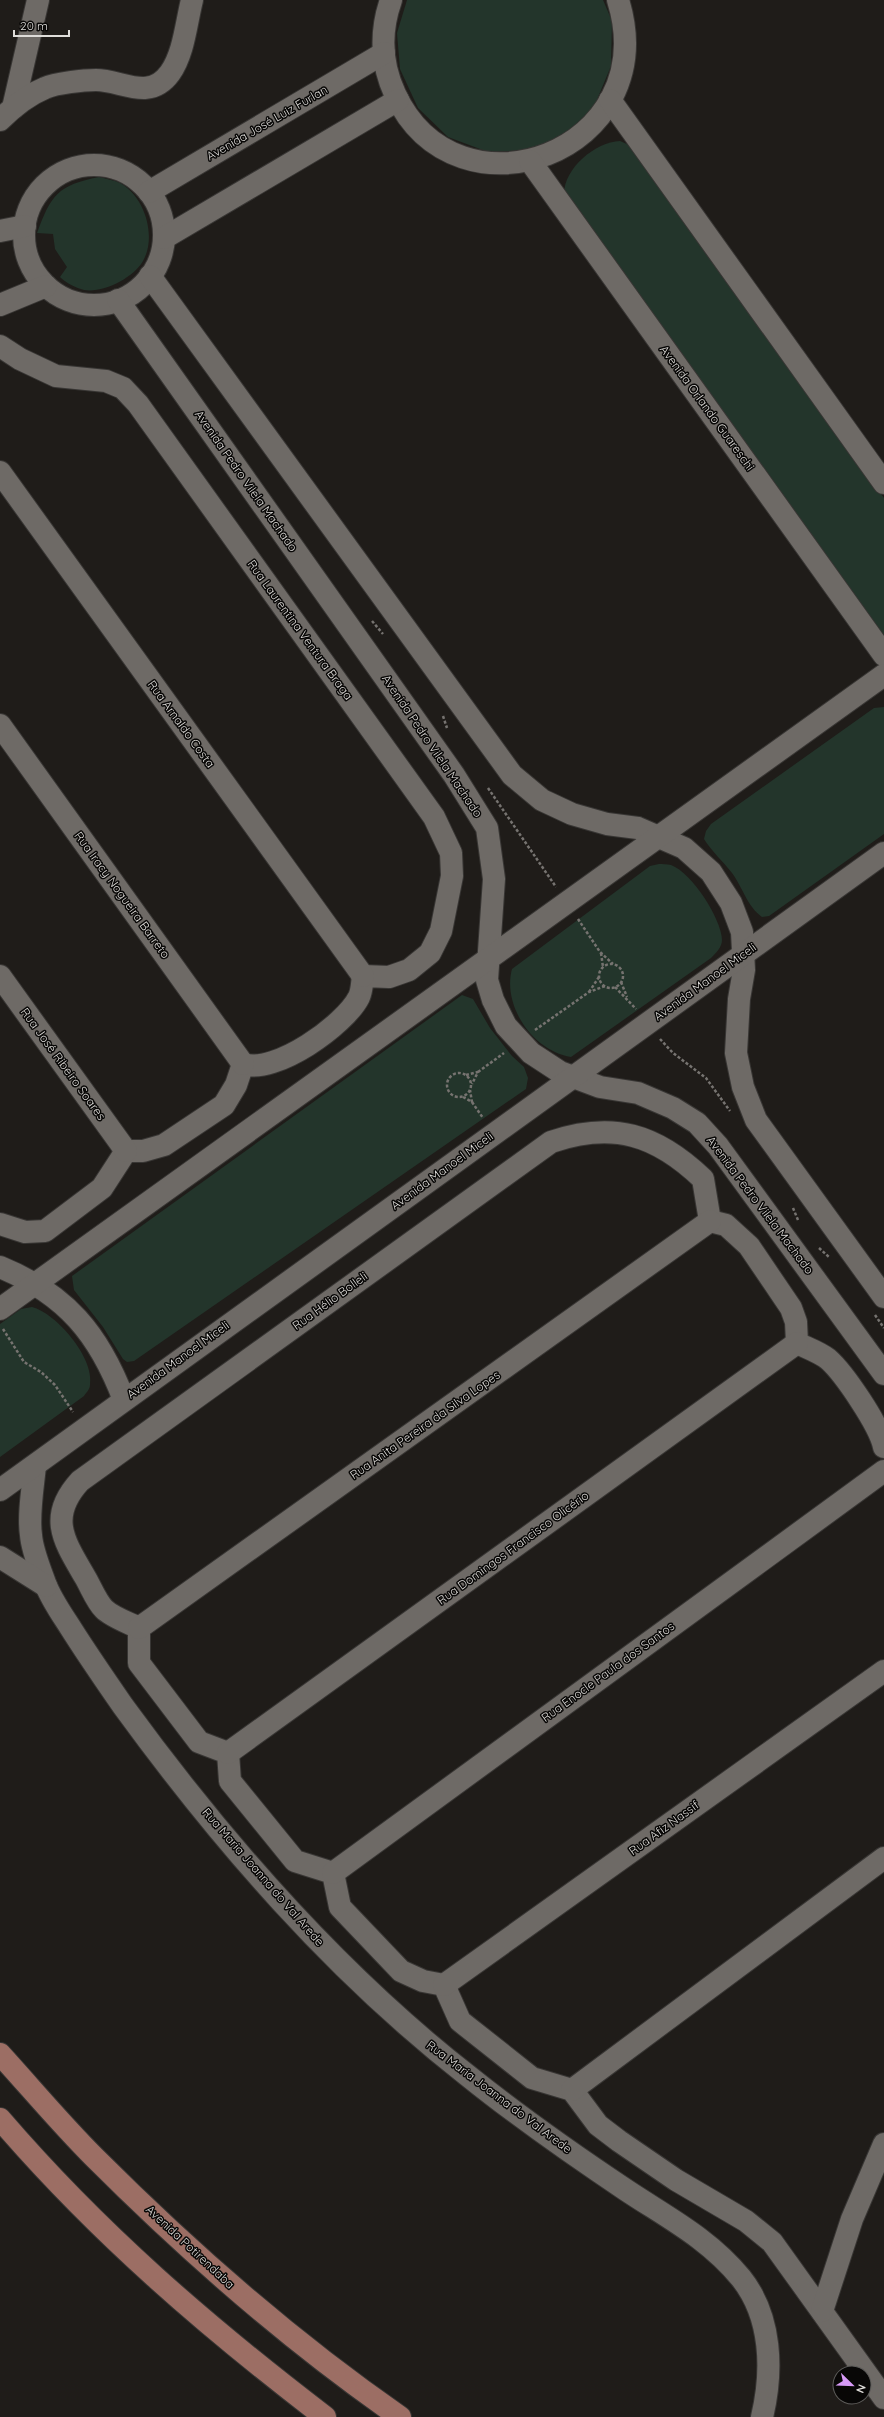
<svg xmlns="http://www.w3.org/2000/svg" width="884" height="2417" viewBox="0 0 884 2417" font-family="Quicksand,sans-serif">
<rect width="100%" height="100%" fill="#1f1c19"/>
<g fill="#23352b">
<path d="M407,0H603L612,21L611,66L594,107L565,135L529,150L488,152L448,137L418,108L400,69L397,33Z"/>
<path d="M620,141L629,145L884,498V638L564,195C563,169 595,142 620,141Z"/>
<path d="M99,177C106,179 114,180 120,183C145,197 157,236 143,261C133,278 104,293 84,290C76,288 66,283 60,277L67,267L55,249L53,234L37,233C51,195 58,185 99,177Z"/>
<path d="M884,707V834L769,916L762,917C747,906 743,888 732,873C723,861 712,852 704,839L706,831L711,824L874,708Z"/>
<path d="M659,864C662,864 667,864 671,865C692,873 721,918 722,940C722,947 716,953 711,958L571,1057C533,1051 502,1006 512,969L650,866Z"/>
<path d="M462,995L473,999L490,1028L512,1056L524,1067L528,1078L526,1089L134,1361L127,1362L123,1359L103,1327L74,1290L72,1276Z"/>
<path d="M32,1307C56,1313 95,1358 90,1385C90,1389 86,1393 84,1396L0,1457V1324L21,1309Z"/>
</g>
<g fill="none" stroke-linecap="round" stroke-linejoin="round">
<defs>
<g id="minor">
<path d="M391,0C380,31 381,64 395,94C457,228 665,152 618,0"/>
<path d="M610,100L884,483"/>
<path d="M13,108L38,0"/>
<path d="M0,120C13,107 28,95 45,88C56,83 84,80 96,80C122,80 149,102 170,73C184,53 186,24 192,0"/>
<path d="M530,161L884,655"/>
<circle cx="94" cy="235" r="70"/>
<path d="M149,192L384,53"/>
<path d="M0,231L25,226"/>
<path d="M164,238L398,100"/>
<path d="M150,276L512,775L542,800L572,814L607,824L638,828L684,848L711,872L731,903L742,932L744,970L739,999L736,1053L743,1087L756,1120L884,1297"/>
<path d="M118,300L454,775L487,828L494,879L487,980L493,1000L506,1026L531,1053L560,1072L600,1087L638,1093L673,1108L697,1123L718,1146L884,1374"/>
<path d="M0,305L46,286"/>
<path d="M0,346L20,359L56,376L106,381L123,388L138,404L434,817L451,853L452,876L441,931L430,953L409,970L389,977L363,976C362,982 362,991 359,997C345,1025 275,1075 243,1064L236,1085L224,1105L164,1145L143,1151H126L102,1188L45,1231L25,1232L0,1224"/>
<path d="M0,472L363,976"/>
<path d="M0,725L243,1064"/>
<path d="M0,976L126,1151"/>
<path d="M0,1267C66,1294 99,1334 124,1400"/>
<path d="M0,1309L884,675"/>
<path d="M884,1447C880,1426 844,1373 828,1359C819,1352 807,1348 797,1343L796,1322L791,1308L749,1246L726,1225L710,1221L703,1179C656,1134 613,1121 551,1142L80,1481C47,1517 64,1541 85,1577C91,1587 96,1601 104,1609C112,1617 129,1623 139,1628V1663L199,1742L228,1753L230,1781L295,1861L333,1873L340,1907L401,1971L423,1981L444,1985L460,2021L532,2078L572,2090L598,2125L619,2141L676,2180L746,2221L772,2242L884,2398"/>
<path d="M35,1466C33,1486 28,1515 31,1535C32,1550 40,1569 45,1583C51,1599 61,1613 70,1627C87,1654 105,1680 123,1706C222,1842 334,1971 467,2075C518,2116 572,2154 626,2190C668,2218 708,2238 741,2278C772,2317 773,2371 762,2417"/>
<path d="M0,1490L884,853"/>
<path d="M0,1557L46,1586"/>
<path d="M139,1628L710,1221"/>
<path d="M228,1753L797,1343"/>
<path d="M333,1873L884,1471"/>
<path d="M444,1985L884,1671"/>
<path d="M572,2090L884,1858"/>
<path d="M822,2311L852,2219L884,2144"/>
</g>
<g id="major">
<path d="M0,2054C31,2088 61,2124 94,2157C189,2252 290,2341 400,2417"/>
<path d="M0,2119C98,2233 206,2326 325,2417"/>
</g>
</defs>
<use href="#minor" stroke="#383634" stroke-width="24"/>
<use href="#major" stroke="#383634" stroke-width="24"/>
<g stroke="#767370" stroke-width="2.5" stroke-dasharray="3 2" stroke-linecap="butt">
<path d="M372,621L383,634"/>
<path d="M443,716L447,728"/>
<path d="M488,788L556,887"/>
<path d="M578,919L600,952L613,964"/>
<path d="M601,953L603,967"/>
<circle cx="611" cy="976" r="12"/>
<path d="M621,982L627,997"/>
<path d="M615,987L636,1009"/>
<path d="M589,992L599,977"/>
<path d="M535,1030L589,992L605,986"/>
<path d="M660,1039L673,1053L706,1078L730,1111"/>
<path d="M478,1072L504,1053"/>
<circle cx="459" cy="1085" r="12"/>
<path d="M466,1075L478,1072L472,1084"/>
<path d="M463,1097L472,1102L470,1090"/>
<path d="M472,1102L483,1118"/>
<path d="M793,1208L798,1220"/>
<path d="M819,1248L829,1257"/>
<path d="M875,1315L884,1328"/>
<path d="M3,1329L24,1362L41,1372L55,1385L73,1412"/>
</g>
<use href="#minor" stroke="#6e6a66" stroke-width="22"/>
<use href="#major" stroke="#9c6e64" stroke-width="22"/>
</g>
<g text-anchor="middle" stroke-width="3" stroke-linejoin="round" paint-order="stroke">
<g font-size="12" fill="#dfddda" stroke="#080706">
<text transform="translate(267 123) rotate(-30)" y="4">Avenida José Luiz Furlan</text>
<text transform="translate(707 408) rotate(54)" y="4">Avenida Orlando Guareschi</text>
<text transform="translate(246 481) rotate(55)" y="4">Avenida Pedro Vilela Machado</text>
<text transform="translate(300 630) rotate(54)" y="4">Rua Laurentina Ventura Braga</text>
<text transform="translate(181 724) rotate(54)" y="4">Rua Arnaldo Costa</text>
<text transform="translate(432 746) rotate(56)" y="4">Avenida Pedro Vilela Machado</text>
<text transform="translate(122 895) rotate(54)" y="4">Rua Iracy Nogueira Barreto</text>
<text transform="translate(705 982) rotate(-36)" y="4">Avenida Manoel Miceli</text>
<text transform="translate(63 1064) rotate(54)" y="4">Rua José Ribeiro Soares</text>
<text transform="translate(442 1171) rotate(-36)" y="4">Avenida Manoel Miceli</text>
<text transform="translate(760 1205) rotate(53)" y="4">Avenida Pedro Vilela Machado</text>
<text transform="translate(330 1301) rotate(-36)" y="4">Rua Hélio Bolleli</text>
<text transform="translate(178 1360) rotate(-36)" y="4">Avenida Manoel Miceli</text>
<text transform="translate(425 1425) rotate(-35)" y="4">Rua Anita Pereira da Silva Lopes</text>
<text transform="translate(513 1548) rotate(-36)" y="4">Rua Domingos Francisco Olicério</text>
<text transform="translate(608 1672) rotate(-36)" y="4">Rua Enocle Paula dos Santos</text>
<text transform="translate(664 1828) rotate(-36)" y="4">Rua Afiz Nassif</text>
<text transform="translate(263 1877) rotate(49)" y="4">Rua Maria Joanna do Val Arede</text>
<text transform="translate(499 2097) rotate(37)" y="4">Rua Maria Joanna do Val Arede</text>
<text transform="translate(190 2247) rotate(43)" y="4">Avenida Potirendaba</text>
</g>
</g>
<g transform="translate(852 2385) rotate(113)"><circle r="19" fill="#080706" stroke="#5e5d5b"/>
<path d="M0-3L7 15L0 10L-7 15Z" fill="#d89bf8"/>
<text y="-6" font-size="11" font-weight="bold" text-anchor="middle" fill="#dfddda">N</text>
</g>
<path d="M14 30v6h55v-6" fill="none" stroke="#dfddda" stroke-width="2"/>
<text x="20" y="30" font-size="12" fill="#dfddda" stroke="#080706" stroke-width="3" paint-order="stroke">20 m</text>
</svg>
